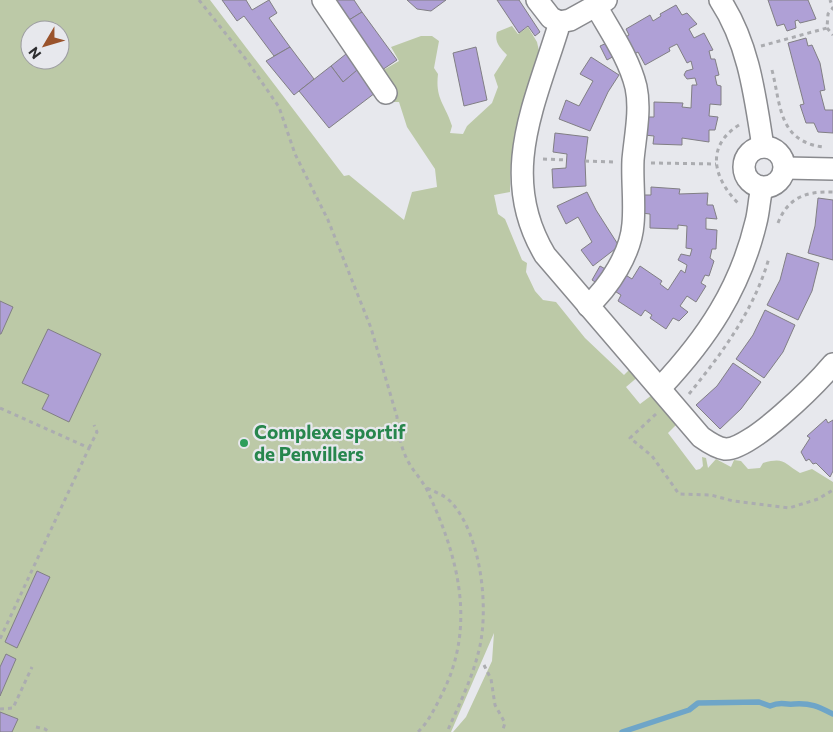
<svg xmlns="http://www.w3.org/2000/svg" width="833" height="732" viewBox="0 0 833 732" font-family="Commissioner,sans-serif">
<rect width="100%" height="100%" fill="#e7e8ed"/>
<path fill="#bcc9a7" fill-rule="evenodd" d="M0,0H210L344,176L349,175L404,220L412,192L437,187L435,169L407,127L399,102H392L380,72L399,61L391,47L421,36H432L439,41L434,68L438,74C435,99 445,104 452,126L450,133L463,134L467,126L492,103L498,87L494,75L507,55C500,48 494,42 497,32L512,26L518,34L528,27L537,42L539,51L518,143L511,157L510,192L494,195L498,214L505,219L522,260L527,263L526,272L535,291L543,300L556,302L585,338L624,375L632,367L640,375L626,387L640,404L652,395L676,425L668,433L696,470L700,469L703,466L702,457L706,458L708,468L716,459L731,467L734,460L741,461L748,469L760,468L763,463C785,457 783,463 800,473L812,469L833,482V732H453L466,717L492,661L494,633L451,732H0ZM30,30H60V60H30Z"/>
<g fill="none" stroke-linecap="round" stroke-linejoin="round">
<path stroke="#6ea5c8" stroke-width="5.5" d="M622,732L689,710L698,703L759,702L770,706C782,701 783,705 794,704C811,703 817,706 833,714"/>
</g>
<g fill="#afa0d6" stroke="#817f84">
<path d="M222,0H246L252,10L269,0L277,13L269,18L290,47L274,56L244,16L237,21Z"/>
<path d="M336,0H354L362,12L349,20Z"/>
<path d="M407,0H446L431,11L417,9Z"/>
<path d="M497,0H519L540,32L535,36L528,26L519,33Z"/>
<path d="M768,0H808L816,19L800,23L798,20L795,21L796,28L787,31L784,24L777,26Z"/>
<path d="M676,5L682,15L687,13L697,24L689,29L694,38L704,33L713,50L709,51L711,59H715L719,75L715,76L717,85L721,86V105L710,104L709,116L718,117L715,130H709V142L682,138V145L653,144L654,136L644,135L645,117H654V102L683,103L682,107L691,108L692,85H697L695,78L687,79L684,75L686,71L693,69L691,61L687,63L677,44L669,48L670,51L645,65L638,52L629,57L620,40L629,35L626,29L650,15L653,21L661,16L660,14Z"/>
<path d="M362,12L397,60L382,70L349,20Z"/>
<path d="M806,38L808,46L812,45L820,63L825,90L820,91L825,110H833V133L818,132L814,123H806L800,105L804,104L788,43Z"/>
<path d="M609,42L616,55L607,60L600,46Z"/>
<path d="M290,47L314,79L294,95L266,61Z"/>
<path d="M476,47L487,100L464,106L453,53Z"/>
<path d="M351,50L362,67L343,82L331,66Z"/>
<path d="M591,57L619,75L608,92L590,131L559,119L566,100L579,106L593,81L580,74Z"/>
<path d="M331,66L343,82L357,70L375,93L329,128L299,91Z"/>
<path d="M555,133L588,137L585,161L586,186L553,188L552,169L566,168L567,154L553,152Z"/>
<path d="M651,187L680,189L679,194L708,193L707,205H713L717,219L706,218V229L717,230L716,249H712L710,258L714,261L709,276L705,275L701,283L706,286L696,302L687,296L680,306L688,312L679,321L673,318L666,329L650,318L652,315L645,310L641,316L618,301L621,295L613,290L624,274L632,279L640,266L662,281L660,284L668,290L681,270L685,273L687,265L678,260L681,254L690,256L692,249L686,248L687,226L678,225V229L650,228V214L641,213L642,195H651Z"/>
<path d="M587,192L596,210L619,246L593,266L581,250L592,242L578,217L566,224L557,206Z"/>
<path d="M818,198L833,200V260L808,253L815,226Z"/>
<path d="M787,253L819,263L812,291L798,320L767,305L780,280Z"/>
<path d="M600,266L609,271L600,285L592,280Z"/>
<path d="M0,301L13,307L1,334H0Z"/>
<path d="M765,310L795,325L783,352L764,378L736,359L753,335Z"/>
<path d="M48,329L101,354L69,422L42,409L49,395L22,383Z"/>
<path d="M733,363L761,382L741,409L720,429L696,405L717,386Z"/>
<path d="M826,419L828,423L833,420V471L830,477L816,463L813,464L809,459L806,461L801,452L810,438L807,436Z"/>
<path d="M37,571L50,577L17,648L5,642Z"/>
<path d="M6,654L16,659L0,696V667Z"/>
<path d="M0,712L18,719L12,732H0Z"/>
</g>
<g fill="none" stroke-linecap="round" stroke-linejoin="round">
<defs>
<g id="minor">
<path d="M323,0L386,93"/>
<path d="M537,0L551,18L560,22"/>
<path d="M606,0L570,20L560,22C536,102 497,175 545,255L701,437C708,442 717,448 725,449C750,451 817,383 833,364"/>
<path d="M720,0C749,44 755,96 763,147"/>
<circle cx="764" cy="167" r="20"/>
<path d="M785,168L833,169"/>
<path d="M588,306C609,287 631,253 633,224C635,203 632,181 633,160C635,137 641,110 636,87C629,58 610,31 596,6"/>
<path d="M661,387C707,338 740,289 756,222C759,211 759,199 762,188"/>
</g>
</defs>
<use href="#minor" stroke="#898a8e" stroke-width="24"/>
<g stroke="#abacb0" stroke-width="3" stroke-dasharray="4 4" stroke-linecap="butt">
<path d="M199,0L245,58L279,107L295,154L328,220L371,328L397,417C398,435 402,453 412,468C417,475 423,482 427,490C458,556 477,625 442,694C435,708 429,721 418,732"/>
<path d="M827,28L833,35"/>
<path d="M761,46L827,28L828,14L833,8L830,0"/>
<path d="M772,70C781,105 778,141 823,147"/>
<path d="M739,125C704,147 714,180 740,205"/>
<path d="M543,159L566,160"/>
<path d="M585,161L615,162"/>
<path d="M651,163L716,164"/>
<path d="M778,223C788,197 807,191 833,192"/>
<path d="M689,394C723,352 754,310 769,258"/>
<path d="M0,408L89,448L0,639"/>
<path d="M656,414L630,438L652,456L679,494L711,495L733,501L789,508L818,499L833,490"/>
<path d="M89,448L97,432L94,425"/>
<path d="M427,488C435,492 444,495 450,501C482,534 490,612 478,654C471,681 458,707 447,732"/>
<path d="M484,665L491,679L495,705L505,723L502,732"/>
<path d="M0,709L13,708L32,667"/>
<path d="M36,727L45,729L49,732"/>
</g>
<use href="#minor" stroke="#fff" stroke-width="21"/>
</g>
<circle fill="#2e9e5b" stroke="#e7e8ed" stroke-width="2" cx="244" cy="443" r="5"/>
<g text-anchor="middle" stroke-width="4.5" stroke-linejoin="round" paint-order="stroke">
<g font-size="19" font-weight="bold" fill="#27864d" stroke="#e7e8ed" text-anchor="start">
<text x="254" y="439">Complexe sportif<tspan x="254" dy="22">de Penvillers</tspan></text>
</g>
</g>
<g transform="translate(45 45) rotate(232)"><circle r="24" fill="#e7e8ed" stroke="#9d9da1"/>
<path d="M0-4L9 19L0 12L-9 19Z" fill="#9a532c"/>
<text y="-8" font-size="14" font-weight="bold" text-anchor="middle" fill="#2d2d2f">N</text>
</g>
</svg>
